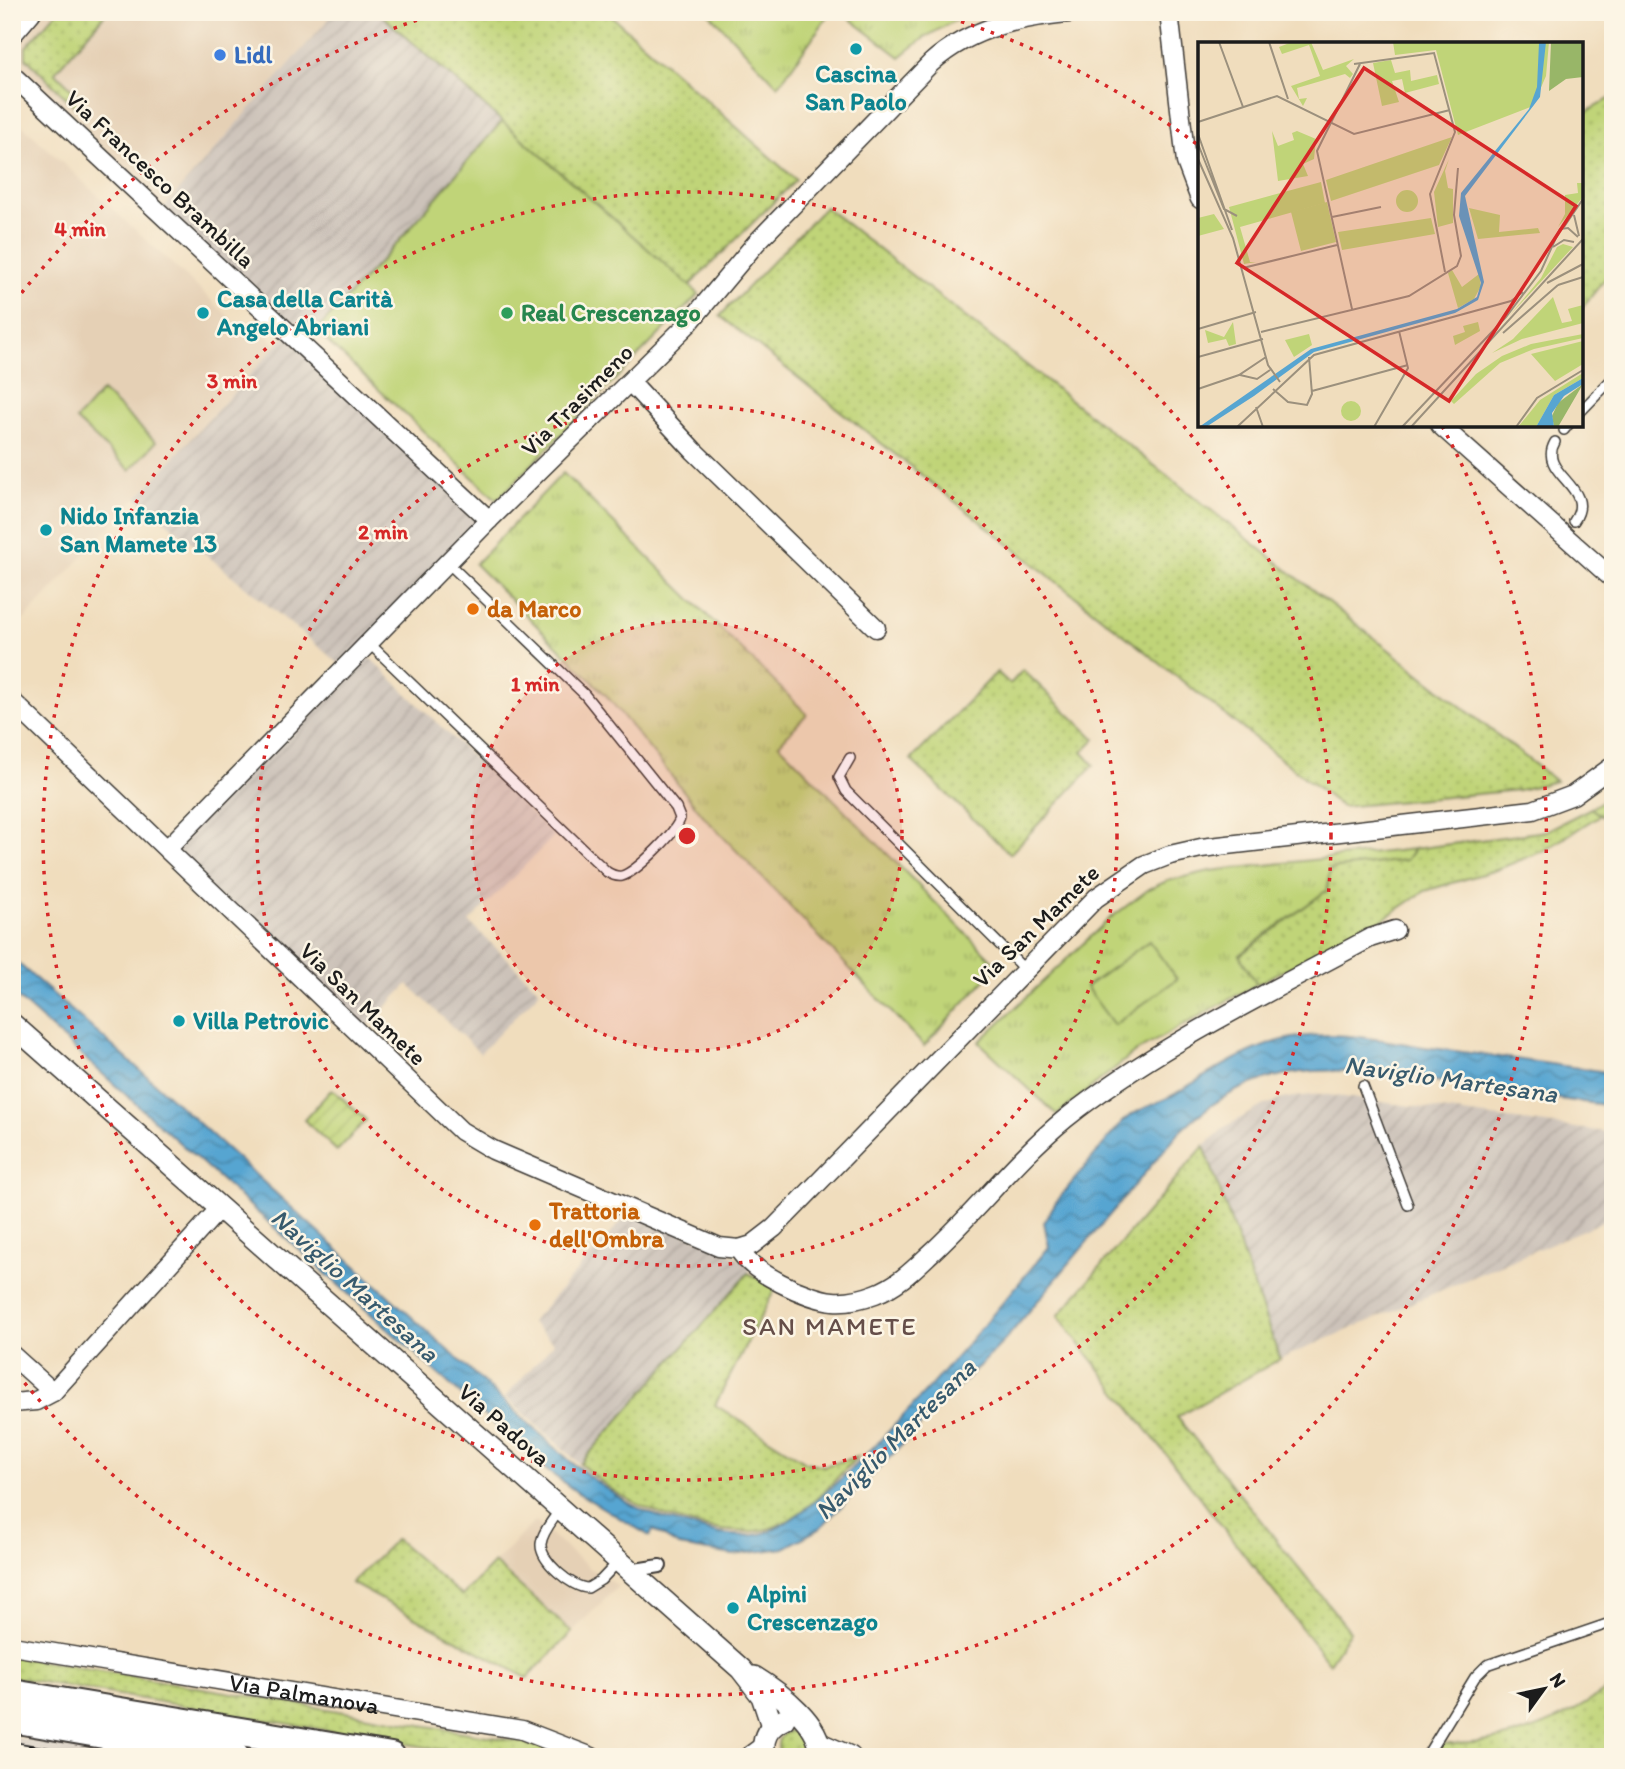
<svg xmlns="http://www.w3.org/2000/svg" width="1625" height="1769" viewBox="0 0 1625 1769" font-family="Itim,sans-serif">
<defs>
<pattern id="industrial-furrows" width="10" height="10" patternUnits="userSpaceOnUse" patternTransform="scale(1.75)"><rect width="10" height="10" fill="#ccc2b9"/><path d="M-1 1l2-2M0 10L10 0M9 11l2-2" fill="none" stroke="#afa69e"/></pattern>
<pattern id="grass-dots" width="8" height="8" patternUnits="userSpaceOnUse" patternTransform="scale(1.75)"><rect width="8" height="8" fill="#c0d478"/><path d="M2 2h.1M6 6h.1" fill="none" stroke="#a4b567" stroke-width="1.8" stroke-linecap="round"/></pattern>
<pattern id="park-tufts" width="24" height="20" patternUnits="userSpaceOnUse" patternTransform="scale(1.75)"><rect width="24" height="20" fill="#c0d478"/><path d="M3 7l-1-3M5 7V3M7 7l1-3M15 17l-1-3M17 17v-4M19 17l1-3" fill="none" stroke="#a4b567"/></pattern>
<pattern id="garden-furrows" width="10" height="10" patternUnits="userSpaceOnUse" patternTransform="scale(1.75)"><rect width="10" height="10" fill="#c0d478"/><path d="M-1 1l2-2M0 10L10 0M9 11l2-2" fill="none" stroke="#a4b567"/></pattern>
<pattern id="water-waves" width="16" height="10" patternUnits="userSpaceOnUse" patternTransform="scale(1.75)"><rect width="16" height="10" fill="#57a5d1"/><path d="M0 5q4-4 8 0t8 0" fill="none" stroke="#4786a9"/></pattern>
</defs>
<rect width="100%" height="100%" fill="#fcf5e5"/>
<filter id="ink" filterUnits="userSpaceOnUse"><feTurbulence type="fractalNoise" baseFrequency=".0143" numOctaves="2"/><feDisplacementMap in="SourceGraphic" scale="14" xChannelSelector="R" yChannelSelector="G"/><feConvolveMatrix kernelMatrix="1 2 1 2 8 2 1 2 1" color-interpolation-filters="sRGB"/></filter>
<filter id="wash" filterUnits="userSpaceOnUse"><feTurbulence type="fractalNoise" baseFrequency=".00686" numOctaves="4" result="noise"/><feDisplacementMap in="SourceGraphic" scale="28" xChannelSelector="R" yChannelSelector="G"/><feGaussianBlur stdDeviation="1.57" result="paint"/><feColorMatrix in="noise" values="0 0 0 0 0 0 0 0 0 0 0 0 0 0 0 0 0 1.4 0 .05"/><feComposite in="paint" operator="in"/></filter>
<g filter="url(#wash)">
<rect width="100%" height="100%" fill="#f0ddbd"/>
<g fill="#e5d0b5">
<path d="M30,12H335L160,212L12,75V33Z"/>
<path d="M12,116L250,336L259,328L277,345L12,633Z"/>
<path d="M535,1521L589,1568L618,1586L572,1632L494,1563Z"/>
</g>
<g fill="url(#industrial-furrows)">
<path d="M335,12H378L502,121L398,242L302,345L160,212Z"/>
<path d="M287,334L484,520L342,666L137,498Z"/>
<path d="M362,650L554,836L469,922L540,991L480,1053L408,984L359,1035L167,849Z"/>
<path d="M1321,1094L1613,1133V1217L1280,1359L1204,1146L1225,1127L1262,1106L1286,1098Z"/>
<path d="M631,1211L719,1247L753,1267L580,1464L505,1397L554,1343L531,1322Z"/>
</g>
<path fill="#ccc2b9" d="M12,1737L129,1757H12Z"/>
<g fill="url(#grass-dots)" stroke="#6e784a" stroke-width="2">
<path d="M57,12H107L55,72L83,100L76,108L26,58V47Z"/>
<path d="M378,12H607L796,180L689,286Z"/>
<path d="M1613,97V269L1581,309V120L1588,111Z"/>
<path d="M825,207L1556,781L1519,790L1342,807L720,316Z"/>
<path d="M1023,670L1095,739L1082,752L1094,765L1010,854L911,760L997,672L1010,684Z"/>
<path d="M1591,808L1600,815L1545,850L1496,870L1425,891L1376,924L1257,984L1239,956L1327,890L1330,868L1406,860L1414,849L1546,831Z"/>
<path d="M1204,1146L1280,1359L1177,1417L1350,1631L1329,1663L1058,1316Z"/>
<path d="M748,1273L776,1287L715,1405L806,1462L824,1466L857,1457C832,1482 806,1517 771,1528C730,1541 658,1517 622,1496C607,1488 594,1475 580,1464Z"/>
<path d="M396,1539L462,1596L494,1563L572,1632L527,1678L351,1583Z"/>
<path d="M12,1656L528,1743L560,1753V1757H485L12,1677Z"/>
<path d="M1613,1685V1757H1451L1432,1743C1498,1749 1560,1725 1613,1685Z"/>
<circle cx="792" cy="1745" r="14"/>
</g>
<g fill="url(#park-tufts)" stroke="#6e784a" stroke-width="2">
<path d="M708,12H831L778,86Z"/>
<path d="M841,12H970L924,38L900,57Z"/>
<path d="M563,473L807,714L779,744L998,966L924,1046L706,819L606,695L475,564Z"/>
<path d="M1613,794V825L1591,808Z"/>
<path d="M1414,849L1406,860L1330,869L1327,890L1239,955L1257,984L1135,1052L1057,1115L979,1042L1108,920L1149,889L1167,881L1210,871Z"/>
</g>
<path fill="url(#garden-furrows)" stroke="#6e784a" stroke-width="2" d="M332,1089L366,1120L337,1151L304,1120Z"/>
<g fill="#c0d478" stroke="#6e784a" stroke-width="2">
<path d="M502,121L699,294L497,500L316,331L398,242Z"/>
<path d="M102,391L156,442L130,470L76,420Z"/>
<path d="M1149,941L1177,979L1114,1025L1086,987Z"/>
</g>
<path fill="url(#water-waves)" stroke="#3a6076" stroke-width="2" d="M12,958L158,1086L571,1462C620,1500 636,1513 697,1528C717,1534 739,1538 760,1534C826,1521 1000,1306 1049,1247L1044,1222L1056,1202L1122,1122C1139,1107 1159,1104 1178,1092C1212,1072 1245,1050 1283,1040C1330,1028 1386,1041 1432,1048C1493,1056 1553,1064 1613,1073V1106C1558,1099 1504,1091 1449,1083C1345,1068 1262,1051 1179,1132L1005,1340L819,1529L784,1548L733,1555L679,1546L653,1530L650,1536L578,1493L541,1466L12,993Z"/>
</g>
<g filter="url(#ink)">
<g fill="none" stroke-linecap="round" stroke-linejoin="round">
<defs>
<g id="service">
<path d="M1581,411L1613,378"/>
<path d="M1564,430L1568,425"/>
<path d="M1555,442C1536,474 1598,487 1574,521"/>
<path d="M369,643L607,872C612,875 616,877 622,876C636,872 678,831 680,818L676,808L585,695L448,563"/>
<path d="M850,758L839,777L846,791L1024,969"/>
<path d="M1363,1086L1408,1205"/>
<path d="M560,1509C554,1519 542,1532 541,1544C540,1561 572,1588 588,1588L601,1580L619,1561"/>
<path d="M1426,1757L1475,1677L1487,1665L1613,1622"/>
</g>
<path id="pedestrian" d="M629,1571L660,1566"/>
<g id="minor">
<path d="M1169,12L1186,162L1200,199"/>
<path d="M12,75L489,520"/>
<path d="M630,382L694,451L876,628"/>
<path d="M1440,425L1613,579"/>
<path d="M12,701L461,1131L493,1150L719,1247L739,1249L752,1245L774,1228L1096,898L1144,865L1170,855L1201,848L1533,810L1573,795L1613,766"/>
<path d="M167,849L489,520L689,323L756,243L931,63C972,26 1025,16 1078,12"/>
<path d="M739,1249C749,1272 808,1299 833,1301C847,1302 862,1299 875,1294C897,1286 913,1270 930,1254C977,1211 1016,1159 1065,1119C1158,1045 1267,994 1370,938L1395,930"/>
<path d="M12,1355L53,1392"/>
<path d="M12,1403L36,1401L53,1392L220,1208"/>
<path id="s1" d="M12,1646L522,1730L592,1757"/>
<path d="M748,1757L763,1746"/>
</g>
<g id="tertiary">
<path d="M12,33L30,12"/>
<path d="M12,1024L741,1669L762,1696L772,1726"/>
<path d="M754,1677C777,1691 826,1727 819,1757"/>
<path d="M820,1744L850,1757"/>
<path d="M765,1757C761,1739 767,1727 784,1719"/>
</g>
<g id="trunk">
<path d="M12,1694L391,1757"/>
<path d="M12,1718L235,1757"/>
</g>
</defs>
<use href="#service" stroke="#3c3934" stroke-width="12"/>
<use href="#pedestrian" stroke="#3c3934" stroke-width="16"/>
<use href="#minor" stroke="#3c3934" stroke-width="21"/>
<use href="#tertiary" stroke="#3c3934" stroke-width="24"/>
<use href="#trunk" stroke="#3c3934" stroke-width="32"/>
<use href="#service" stroke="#fff" stroke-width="9"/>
<use href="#pedestrian" stroke="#fff" stroke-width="12"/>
<use href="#minor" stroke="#fff" stroke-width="18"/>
<use href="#tertiary" stroke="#fff" stroke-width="21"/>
<use href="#trunk" stroke="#fff" stroke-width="28"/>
<defs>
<path id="rail" d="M12,1745L85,1757"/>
</defs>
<use href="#rail" stroke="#1c1c1c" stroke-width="8"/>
<use href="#rail" stroke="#fcf5e5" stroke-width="5" stroke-dasharray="16" stroke-linecap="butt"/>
</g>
</g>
<circle cx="687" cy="836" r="215" fill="#d62828" fill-opacity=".12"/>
<g fill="none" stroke="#d62828" stroke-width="3.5" stroke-dasharray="3.5 7">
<circle cx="687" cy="836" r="215"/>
<circle cx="687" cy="836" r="430"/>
<circle cx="687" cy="836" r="644"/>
<path d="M15 301A859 859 0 0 1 443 12M931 12A859 859 0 0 1 1198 145M1442 426A859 859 0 0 1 15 1371"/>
</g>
<g fill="#0f9aa8" stroke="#fcf5e5" stroke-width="2.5">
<circle cx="856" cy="49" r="7"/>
<circle cx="203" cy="313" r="7"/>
<circle cx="46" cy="530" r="7"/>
<circle cx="179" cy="1021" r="7"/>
<circle cx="733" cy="1608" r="7"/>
</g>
<circle fill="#3f7fe0" stroke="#fcf5e5" stroke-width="2.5" cx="220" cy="55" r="7"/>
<circle fill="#2e9e5b" stroke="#fcf5e5" stroke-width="2.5" cx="507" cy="313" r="7"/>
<g fill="#e8710a" stroke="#fcf5e5" stroke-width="2.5">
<circle cx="473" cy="609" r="7"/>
<circle cx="535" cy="1225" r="7"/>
</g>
<g text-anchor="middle" stroke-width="5" stroke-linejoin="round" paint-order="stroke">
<g font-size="24" font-weight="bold" fill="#366cbe" stroke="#fcf5e5" text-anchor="start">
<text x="234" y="63">Lidl</text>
</g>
<g font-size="24" font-weight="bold" fill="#0d838f" stroke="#fcf5e5" text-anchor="start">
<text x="856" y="82" text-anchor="middle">Cascina<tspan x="856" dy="28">San Paolo</tspan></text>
<text x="217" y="307">Casa della Carità<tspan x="217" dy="28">Angelo Abriani</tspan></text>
<text x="60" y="524">Nido Infanzia<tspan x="60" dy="28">San Mamete 13</tspan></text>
<text x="193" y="1029">Villa Petrovic</text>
<text x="747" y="1602">Alpini<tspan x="747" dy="28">Crescenzago</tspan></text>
</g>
<g font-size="24" fill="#1c1c1c" stroke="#fcf5e5">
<text transform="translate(160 179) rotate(43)" y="8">Via Francesco Brambilla</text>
<text transform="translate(577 400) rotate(-45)" y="8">Via Trasimeno</text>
<text transform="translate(1036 926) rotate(-44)" y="8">Via San Mamete</text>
<text transform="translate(363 1004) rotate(44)" y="8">Via San Mamete</text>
<text transform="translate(504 1425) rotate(41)" y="8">Via Padova</text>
<text dy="8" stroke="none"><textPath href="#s1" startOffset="296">Via Palmanova</textPath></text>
</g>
<g font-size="24" font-weight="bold" fill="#27864d" stroke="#fcf5e5" text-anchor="start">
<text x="521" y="321">Real Crescenzago</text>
</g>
<g font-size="24" font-weight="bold" fill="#c56008" stroke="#fcf5e5" text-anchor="start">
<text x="487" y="617">da Marco</text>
<text x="549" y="1219">Trattoria<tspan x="549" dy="28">dell'Ombra</tspan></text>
</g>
<g font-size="26" font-style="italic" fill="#375a6d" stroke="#fcf5e5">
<text transform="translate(1451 1079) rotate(8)" y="9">Naviglio Martesana</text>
<text transform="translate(355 1285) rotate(42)" y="9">Naviglio Martesana</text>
<text transform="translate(895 1439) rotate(-45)" y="9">Naviglio Martesana</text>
</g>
<g font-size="26" letter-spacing="2" fill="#654e49" stroke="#fcf5e5">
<text x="830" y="1335">SAN MAMETE</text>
</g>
</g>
<g transform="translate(1198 42)">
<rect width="385" height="385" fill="#f0ddbd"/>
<path d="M193,18L197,31L212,28L213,39L239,33L241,42L207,51L204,37L194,39L201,60L184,64L175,21ZM254,95L241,123L133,159L128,138ZM123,140L127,161L42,185L52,220H58L46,222L31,165ZM379,141H385V155L360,185L367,172V153L380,151ZM198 159a11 11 0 1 1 22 0a11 11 0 1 1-22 0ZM271,166L302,173L301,190L340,186L342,191L280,197ZM16,172L26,187L0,194V176ZM365,202L375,205L312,273L343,236L359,205ZM254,228L264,245L281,232L283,244L276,257L260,266L250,231ZM355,255L364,281L374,279L370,267L385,263V281L324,297L294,311L315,297ZM280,280L282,289L257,303L255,294L267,290L265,284ZM385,292V296L336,307L302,321L256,362L253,359L278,332L304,314L333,302ZM385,331V336L356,353L338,385H320L342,358Z" fill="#c0d478"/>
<path d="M353,0H385V35L368,37L351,49ZM385,342L360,385H356L354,374L360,361Z" fill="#98b668"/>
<path d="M94,0H113L125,28L156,17L148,24L155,32L152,36L147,32L99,46L101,57L109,56L105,64L93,44L122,34L111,3L84,12L81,5ZM195,0H351L348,34L335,64L260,93L238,8L197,13ZM74,89L80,104L96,98L94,91L99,89L118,97L116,117L105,122L110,134L80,139ZM251,117L247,129L250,146L255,147V181L240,185L236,150ZM233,176L237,192L144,208L140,190ZM111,292L114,303L96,315L87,298ZM385,299V322L357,339L333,312Z" fill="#c0d478"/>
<path d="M35,280L38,302L31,304L28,297L10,301L7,288L26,295Z" fill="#c0d478"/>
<path d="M129,160L138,200L103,209L93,170ZM143 369a10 10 0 1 1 20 0a10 10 0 1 1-20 0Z" fill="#c0d478"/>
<path d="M348,0L342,55L267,154L286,240L280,258L257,271L116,310L56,354L8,385H1L113,307L259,267L279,255L283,241L261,174L263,151L331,67L339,45L341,1ZM385,336V342L366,354L354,371L356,385H338L356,353Z" fill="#57a5d1"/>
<path fill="none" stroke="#9b907d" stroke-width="2" d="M21,0L45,65M71,0L90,57M156,22L236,11L257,90L232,152L247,230M0,80L79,54L156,92L252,68M0,92L34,188M0,102L26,167L39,174M0,117L35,196L70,323L82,340M376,173L381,194M134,175L183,165M366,185L385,157M355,205L366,198L376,200M45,226L139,203M349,241L385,222M360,243L385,235M154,267L119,109L162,22M0,287L58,270M63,290L211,254L259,224L263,214L256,173L260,126M305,291L360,243M0,315L65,297M42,333L59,337L72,328M0,347L41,333L68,315M75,347L90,360L109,363L114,352L111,315M114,349L210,323M58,365L65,385M39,385L116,313L313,259L325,250M176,385L210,326L201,289M204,385L308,275L343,229L362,187L370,186L380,195M213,385L385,197M318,385L339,356L385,328"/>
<path fill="#d62828" fill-opacity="0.15" stroke="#d62828" stroke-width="3.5" d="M166,26L378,164L251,359L39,221Z"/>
<rect width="385" height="385" fill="none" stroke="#1c1c1c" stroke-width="3.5"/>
</g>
<circle cx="687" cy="836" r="10" fill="#d62828" stroke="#fcf5e5" stroke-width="3.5"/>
<g font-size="21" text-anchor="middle" font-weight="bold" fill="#d62828" stroke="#fcf5e5" stroke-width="5" stroke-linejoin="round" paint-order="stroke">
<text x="80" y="236">4 min</text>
<text x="232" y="388">3 min</text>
<text x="383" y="539">2 min</text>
<text x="535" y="691">1 min</text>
</g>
<rect width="1625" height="1769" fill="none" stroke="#fcf5e5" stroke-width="42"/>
<g transform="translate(1544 1689) rotate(57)" stroke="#fcf5e5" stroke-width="5" paint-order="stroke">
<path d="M0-5L12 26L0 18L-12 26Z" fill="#1c1c1c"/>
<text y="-10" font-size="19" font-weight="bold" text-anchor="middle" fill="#1c1c1c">N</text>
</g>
</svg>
